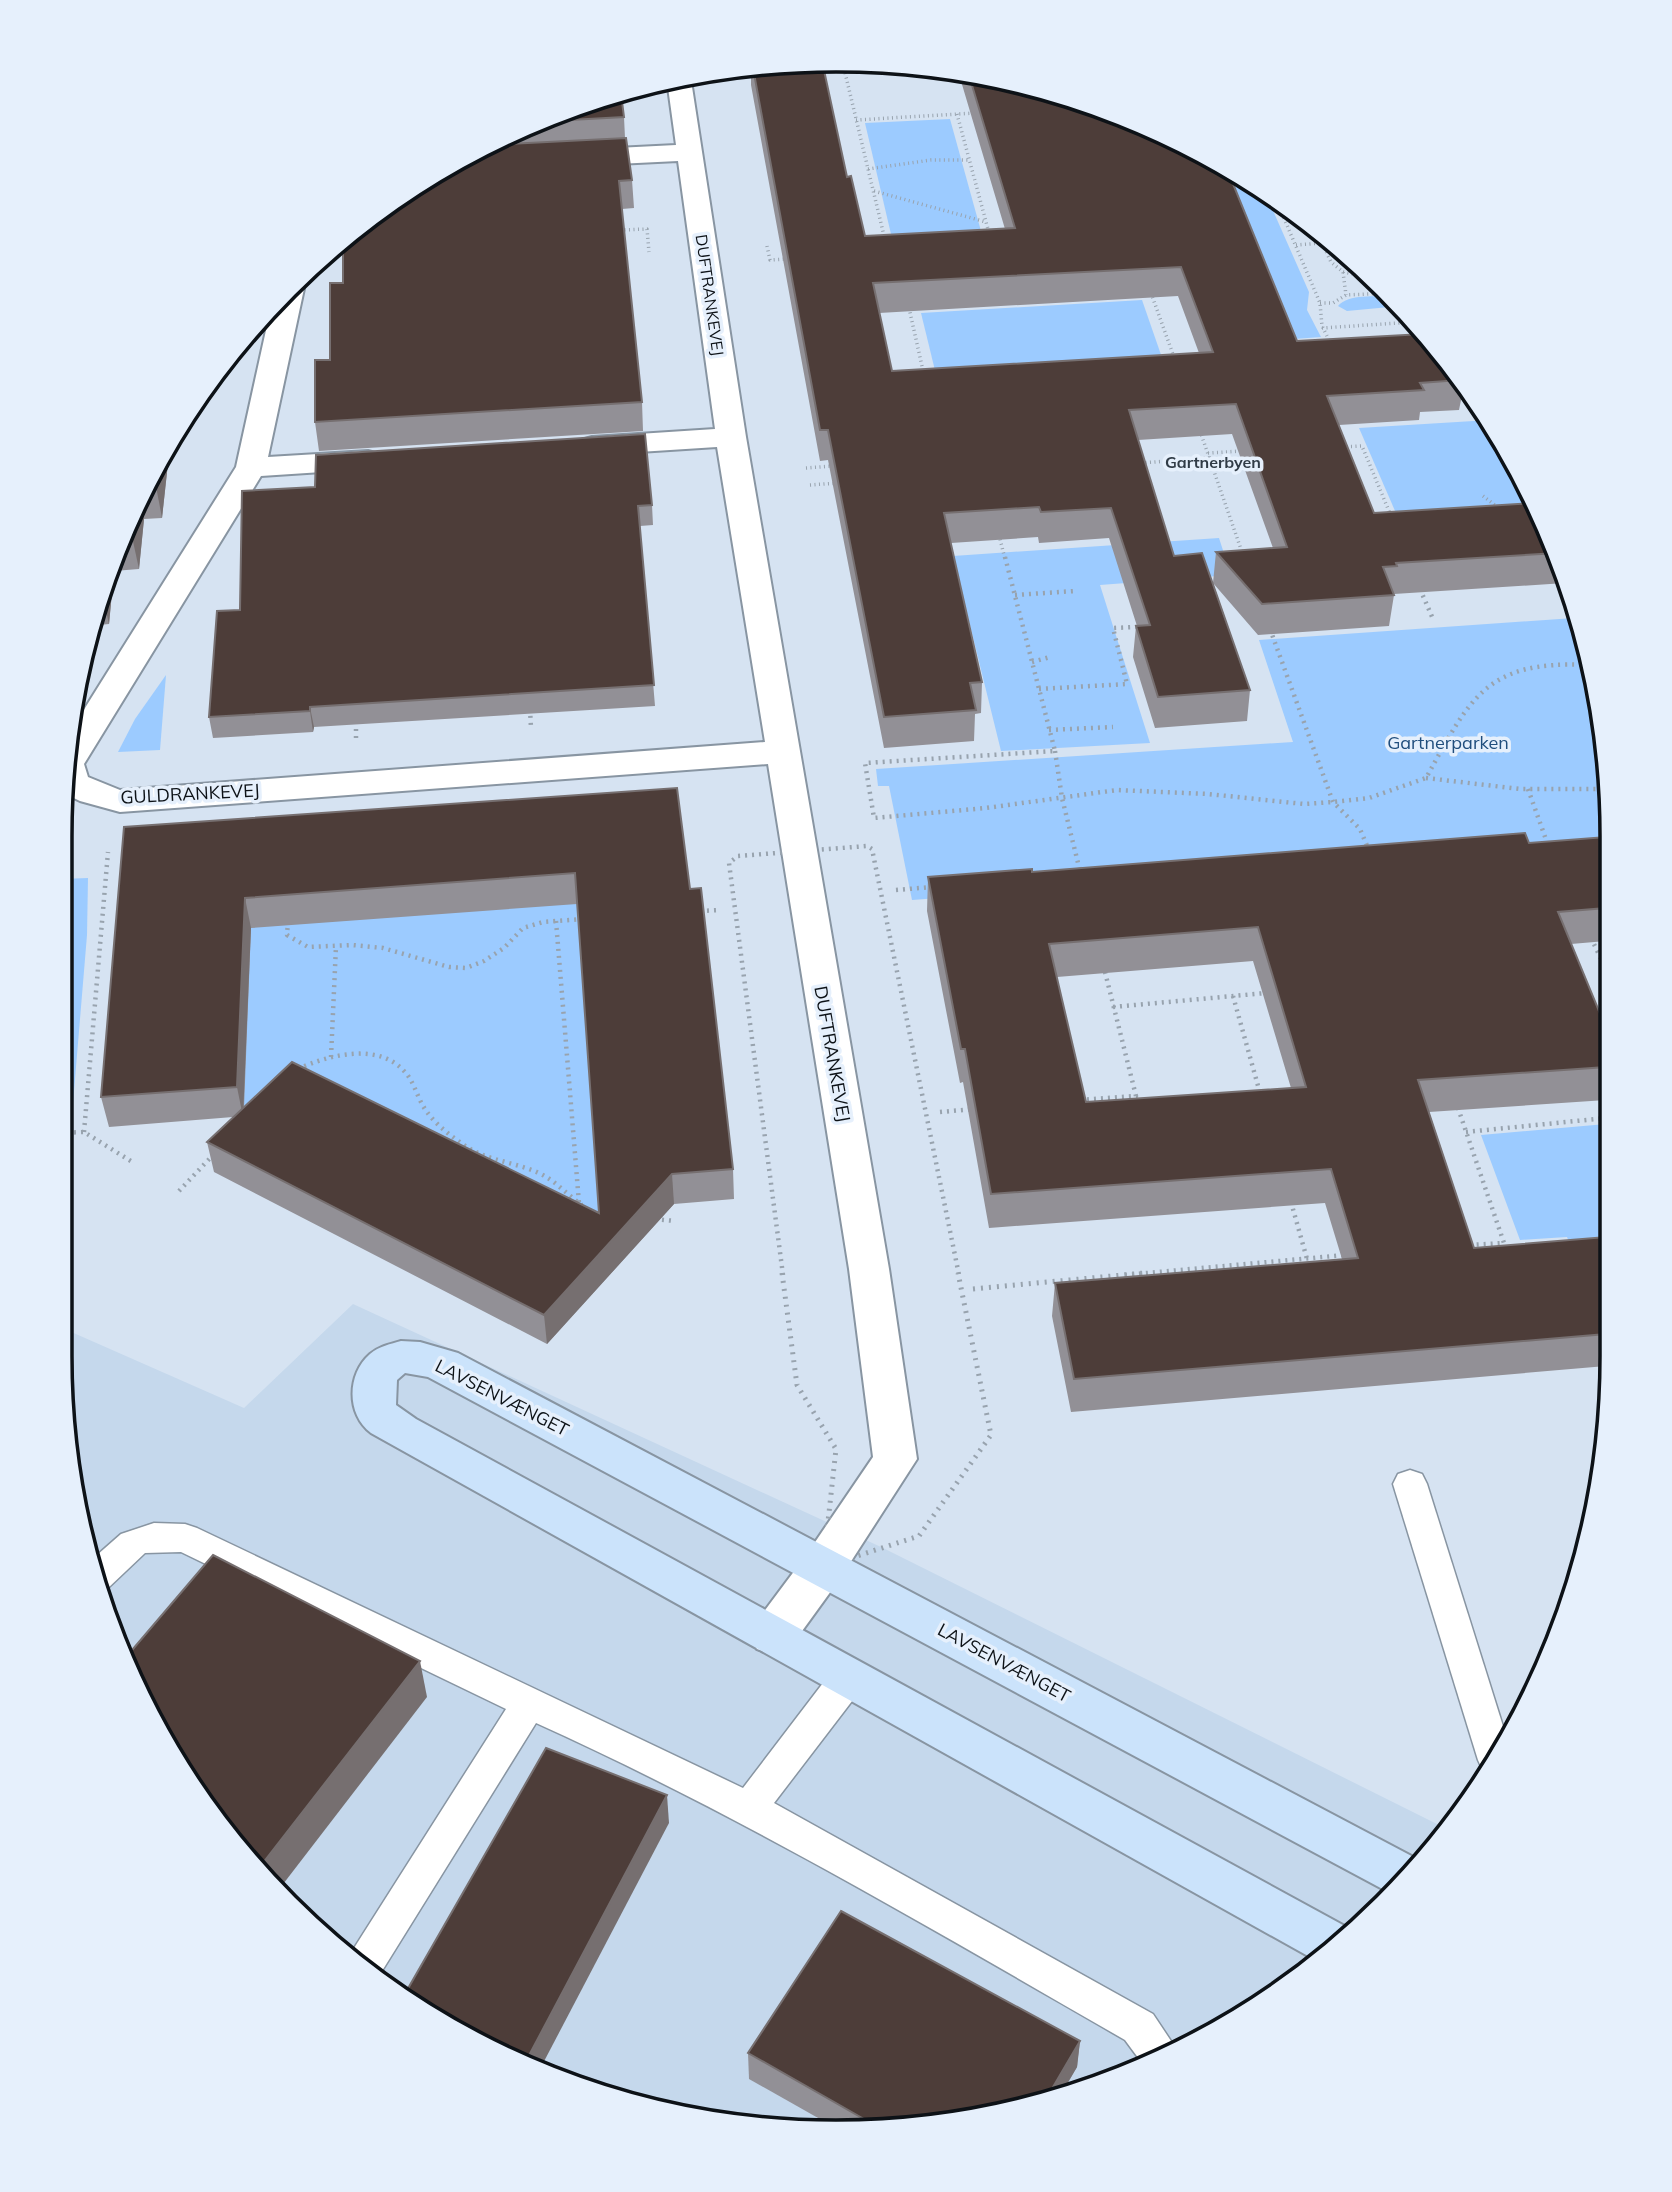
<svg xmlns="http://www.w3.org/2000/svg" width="1672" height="2192" viewBox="0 0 1672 2192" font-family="Mulish,sans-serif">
<rect width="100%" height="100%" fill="#d6e3f2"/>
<path fill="#c5d8ec" d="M353,1304L881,1547L1447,1829L1385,1905L1268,2001L1086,2091L887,2131L684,2117L492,2052L404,2001L287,1905L164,1745L86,1557L60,1356V1327L244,1408Z"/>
<g fill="#9ccbff">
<path d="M950,119L984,242L894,247L865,123Z"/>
<path d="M1209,159L1263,188L1309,292L1307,310L1321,337L1281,340Z"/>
<path d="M1392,295L1400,306L1347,311L1338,306C1349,293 1375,298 1392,295Z"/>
<path d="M1142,300L1168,375L940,391L921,313Z"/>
<path d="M1490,420L1539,512L1399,520L1359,428Z"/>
<path d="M1219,538L1231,575L1100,585L1150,743L1001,751L953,556Z"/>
<path d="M1574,618L1606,735V848L912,900L889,786H878L876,769L1293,742L1259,640Z"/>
<path d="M166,675L160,750L118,752L135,719Z"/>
<path d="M254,849L688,895L623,1208L627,1255L298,1092L243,1117Z"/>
<path d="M88,878L87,935L71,1127L60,1130L61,879Z"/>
<path d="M1606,1124V1251L1574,1254L1567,1237L1520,1240L1481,1135Z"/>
</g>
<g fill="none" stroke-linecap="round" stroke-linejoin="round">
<defs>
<g id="lane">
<path d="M1410,1470L1422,1474L1427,1484L1507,1739L1489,1773L1483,1771L1478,1760L1393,1484L1398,1474Z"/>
<path d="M154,1523L185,1524L197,1528L743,1788L836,1666L849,1662L862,1666L867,1677L862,1688L774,1803L1153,2014L1175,2047L1142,2063L1125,2040C932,1929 740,1815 536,1723L377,1979L349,1956L506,1709L181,1552L145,1553L107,1589L100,1592L88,1563L121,1534Z"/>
</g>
<path id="street" d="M690,74L746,437L889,1269L917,1459L839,1580L789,1649L773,1654L757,1649L750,1635L757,1621L807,1554L873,1457L849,1269L768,764L120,812L80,801L61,792L70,732L236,467L272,303L299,277L305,284L268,457L368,451L379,454L383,460L379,466L368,469L261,476L84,764L88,777L120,790L765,742L717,447L592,455L581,452L577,446L581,440L592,437L715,429L678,161L576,166L567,164L563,158L567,152L576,150L676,145L667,80Z"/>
<path id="secondary" d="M401,1341L420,1342L458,1353L1421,1861L1394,1895L1390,1893L428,1377L405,1373L397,1380L396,1405L416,1419L1352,1930L1317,1961L371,1433C346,1414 347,1374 370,1354C379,1346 391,1344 401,1341Z"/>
</defs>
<use href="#lane" stroke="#8895a2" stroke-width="3"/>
<use href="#street" stroke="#8895a2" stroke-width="4"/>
<use href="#secondary" stroke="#8895a2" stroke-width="4"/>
<g stroke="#98a3ae" stroke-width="3.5" stroke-dasharray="1 3.5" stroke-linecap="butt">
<path d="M842,60L885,240"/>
<path d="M957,114L989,233"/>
<path d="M856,120L975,113"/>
<path d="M868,169L931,160H969"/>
<path d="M874,191L986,222"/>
<path d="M1275,197L1320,303L1322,326L1330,342"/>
<path d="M620,230L647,229L649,252"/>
<path d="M1296,245L1322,243L1331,262L1343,272L1346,295"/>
<path d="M767,246L770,260L786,259"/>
<path d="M1343,272L1374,278"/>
<path d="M1151,293L1175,360"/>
<path d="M1320,303H1333L1346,295L1390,293"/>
<path d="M909,308L924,375"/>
<path d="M1322,328L1414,322"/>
<path d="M1200,431L1243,555"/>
<path d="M1342,447L1362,446L1391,516"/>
<path d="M1208,453L1242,451"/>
<path d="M1141,463L1209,458"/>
<path d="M806,468L833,466"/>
<path d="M810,485L838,483"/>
<path d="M1483,496L1500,509"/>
<path d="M999,535L1005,559"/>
</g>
<g stroke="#98a3ae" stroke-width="4.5" stroke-dasharray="2 5" stroke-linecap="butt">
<path d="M1005,557L1055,751L865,763L874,818L986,808L1117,790L1208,794L1304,804L1333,802L1369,798L1426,778C1470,699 1485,660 1587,665"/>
<path d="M1420,589L1433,619"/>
<path d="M1015,595L1075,591"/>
<path d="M1270,629L1333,802L1360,829L1368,848"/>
<path d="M1032,662L1050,657"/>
<path d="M1039,689L1127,684L1113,628L1137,627"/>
<path d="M530,709L531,728"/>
<path d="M356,722V741"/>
<path d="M1049,730L1113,727"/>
<path d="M1055,751L1062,798L1080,871"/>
<path d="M1426,778L1520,789H1606"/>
<path d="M1528,789L1549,848"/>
<path d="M896,890L932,887"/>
<path d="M700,911L720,910"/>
<path d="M288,921L287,935L308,947L352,945L383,948L449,967L466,968L484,961L504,948L523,928L543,922L583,919"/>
<path d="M556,921L579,1203"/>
<path d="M1591,938L1606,969"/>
<path d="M1233,996L1260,1093"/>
<path d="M1113,1007L1266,993"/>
<path d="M331,1057L336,946"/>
<path d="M298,1069C328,1055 378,1042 404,1071C413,1080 416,1093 422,1104C431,1121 448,1134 464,1145C487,1161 515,1162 539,1173C556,1181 567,1195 582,1205"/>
<path d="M1080,1100L1136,1096L1104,968"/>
<path d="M1458,1108L1504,1243L1469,1245"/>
<path d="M940,1112L974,1109"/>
<path d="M84,1132L108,852"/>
<path d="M1466,1132L1606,1118"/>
<path d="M60,1133L84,1132L134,1163"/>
<path d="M179,1191L213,1155"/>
<path d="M1291,1202L1307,1259"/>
<path d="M655,1219L675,1221"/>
<path d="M783,1275L729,863L738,856L867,846L872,849L959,1275"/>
<path d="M1125,1275L1345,1255"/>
</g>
<g stroke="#98a3ae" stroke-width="5" stroke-dasharray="2 6" stroke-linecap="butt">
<path d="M782,1273L797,1385L836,1449L823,1567L919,1536L991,1435L958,1273"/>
<path d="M973,1289L1144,1273"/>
</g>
<use href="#lane" fill="#fff" fill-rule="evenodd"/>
<use href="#street" fill="#fff" fill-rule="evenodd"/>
<use href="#secondary" fill="#cbe3fb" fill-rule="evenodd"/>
</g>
<g fill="#929096" fill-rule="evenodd">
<path d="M822,61L847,177L865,236L1005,229L958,71L987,74L1297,341L1423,334L1477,399L1461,400L1459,410L1420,412L1419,420L1339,425L1374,513L1554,539L1565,583L1394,594V595L1389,626L1258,635L1213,583L1250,690L1247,721L1155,728L1133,657L1136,626H1137L1109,538L1039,543L1038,537L951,543L982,682L981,713L975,714L974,741L884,748L828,460L820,461L751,85V68ZM1178,296L1199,353L892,371L879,313ZM1232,434L1273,548L1216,552L1213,583L1174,556L1138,440Z"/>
<path d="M624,117L625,138L632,180L634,208L622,209L642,402L643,431L319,451L315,422L330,360L404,191L538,119Z"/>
<path d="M1351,259L1367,272L1350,267Z"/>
<path d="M166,450L168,463L162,518L144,519L139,569L114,571L109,624L89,626L140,492Z"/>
<path d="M242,491L652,505L653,525L640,526L655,706L314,727L313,732L213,738L209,717L240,610Z"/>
<path d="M677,788L690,889L733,1169L734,1199L674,1204L547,1344L214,1172L207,1142L233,1117L109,1127L101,1097L124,827ZM577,904L599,1213L244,1108L251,928Z"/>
<path d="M1606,837V941L1571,944L1606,1028V1100L1429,1112L1474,1248L1606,1237V1366L1071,1412L1052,1316L1055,1283L1342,1259L1325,1203L989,1228L963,1082L960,1083L927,911L928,877L1032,872L1529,843ZM1253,961L1291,1088L1086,1102L1057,977Z"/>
<path d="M1080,2041L1077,2067L1060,2096L887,2131L834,2127L749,2079L748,2053Z"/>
</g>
<g fill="#766f70">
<path d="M166,450L168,463L162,518L155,481L157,465Z"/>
<path d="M139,493L144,519L139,569L131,532L134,507Z"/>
<path d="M113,564L114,571L109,624L102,593Z"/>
<path d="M310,707L314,727L313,732L310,711Z"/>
<path d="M245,898L251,928L243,1117L237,1087Z"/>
<path d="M672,1174L674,1204L547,1344L544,1315Z"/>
<path d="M63,1356L74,1392L66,1402L60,1360Z"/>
<path d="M420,1661L427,1697L277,1892L259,1868Z"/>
<path d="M667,1795L669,1823L540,2069L525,2063Z"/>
<path d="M1080,2041L1077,2067L1060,2096L1046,2099Z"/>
</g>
<g fill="#4d3d39" stroke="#766f70" stroke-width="2" fill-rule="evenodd">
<path d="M822,61L847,177L851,176L865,236L1015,228L968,72L987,74L1133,118L1227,169L1297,341L1423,334L1461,380L1420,383L1424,390L1327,396L1374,513L1534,503L1554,539L1557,553L1396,563L1397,566L1383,567L1394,595L1262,604L1216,552L1287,547L1236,404L1129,410L1174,556L1202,553L1250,690L1158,697L1136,626L1150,625L1111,508L1041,512L1039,507L944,513L982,682L970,683L976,710L884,717L828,430H820L753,68ZM1181,267L1213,352L892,371L873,283Z"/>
<path d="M621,94L624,117L533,122L538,119Z"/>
<path d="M626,138L632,180L619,181L642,402L315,422V360H330V283H343V241L404,191L489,145Z"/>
<path d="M645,434L652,505L638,506L654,685L310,707V711L209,717L217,611L240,610L242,491L315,487L316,455Z"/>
<path d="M157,465L155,481L146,482Z"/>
<path d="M134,507L131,532H125Z"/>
<path d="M677,788L690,889L701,888L733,1169L672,1174L544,1315L207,1142L292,1062L599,1213L575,873L245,898L237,1087L101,1097L124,827Z"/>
<path d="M1525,833L1529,843L1606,837V908L1558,912L1606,1028V1067L1418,1080L1474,1248L1606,1237V1334L1074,1379L1055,1283L1358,1258L1331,1169L991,1194L965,1049H961L928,877L1032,869V872ZM1258,927L1306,1087L1086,1102L1049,944Z"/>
<path d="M213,1555L420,1661L259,1868L164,1745L127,1656Z"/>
<path d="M546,1748L667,1795L525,2063L492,2052L402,1999Z"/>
<path d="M841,1911L1080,2041L1046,2099L885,2131L748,2053Z"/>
</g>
<g text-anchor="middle" stroke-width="7" stroke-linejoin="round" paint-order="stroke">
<g font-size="16" fill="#0d1217" stroke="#e6f0fc">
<text transform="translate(710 295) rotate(82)" y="6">DUFTRANKEVEJ</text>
</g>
<g font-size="16" font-weight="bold" fill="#313c47" stroke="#e6f0fc">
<text x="1213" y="468">Gartnerbyen</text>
</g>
<g font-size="18" fill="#204e7d" stroke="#e6f0fc">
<text x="1448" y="749">Gartnerparken</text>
</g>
<g font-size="18" fill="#0d1217" stroke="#e6f0fc">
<text transform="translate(190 794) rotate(-3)" y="6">GULDRANKEVEJ</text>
<text transform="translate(832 1054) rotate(80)" y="6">DUFTRANKEVEJ</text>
<text transform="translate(502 1398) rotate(27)" y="6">LAVSENVÆNGET</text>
<text transform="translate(1004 1663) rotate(28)" y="6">LAVSENVÆNGET</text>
</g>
</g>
<path d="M0 0H1672V2192H0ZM836 72H836A764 764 0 0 1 1600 836V1356A764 764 0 0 1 836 2120H836A764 764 0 0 1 72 1356V836A764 764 0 0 1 836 72Z" fill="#e6f0fc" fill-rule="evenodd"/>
<path fill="none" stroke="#0d1217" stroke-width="3.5" d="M836 72H836A764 764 0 0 1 1600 836V1356A764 764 0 0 1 836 2120H836A764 764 0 0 1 72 1356V836A764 764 0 0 1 836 72Z"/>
</svg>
